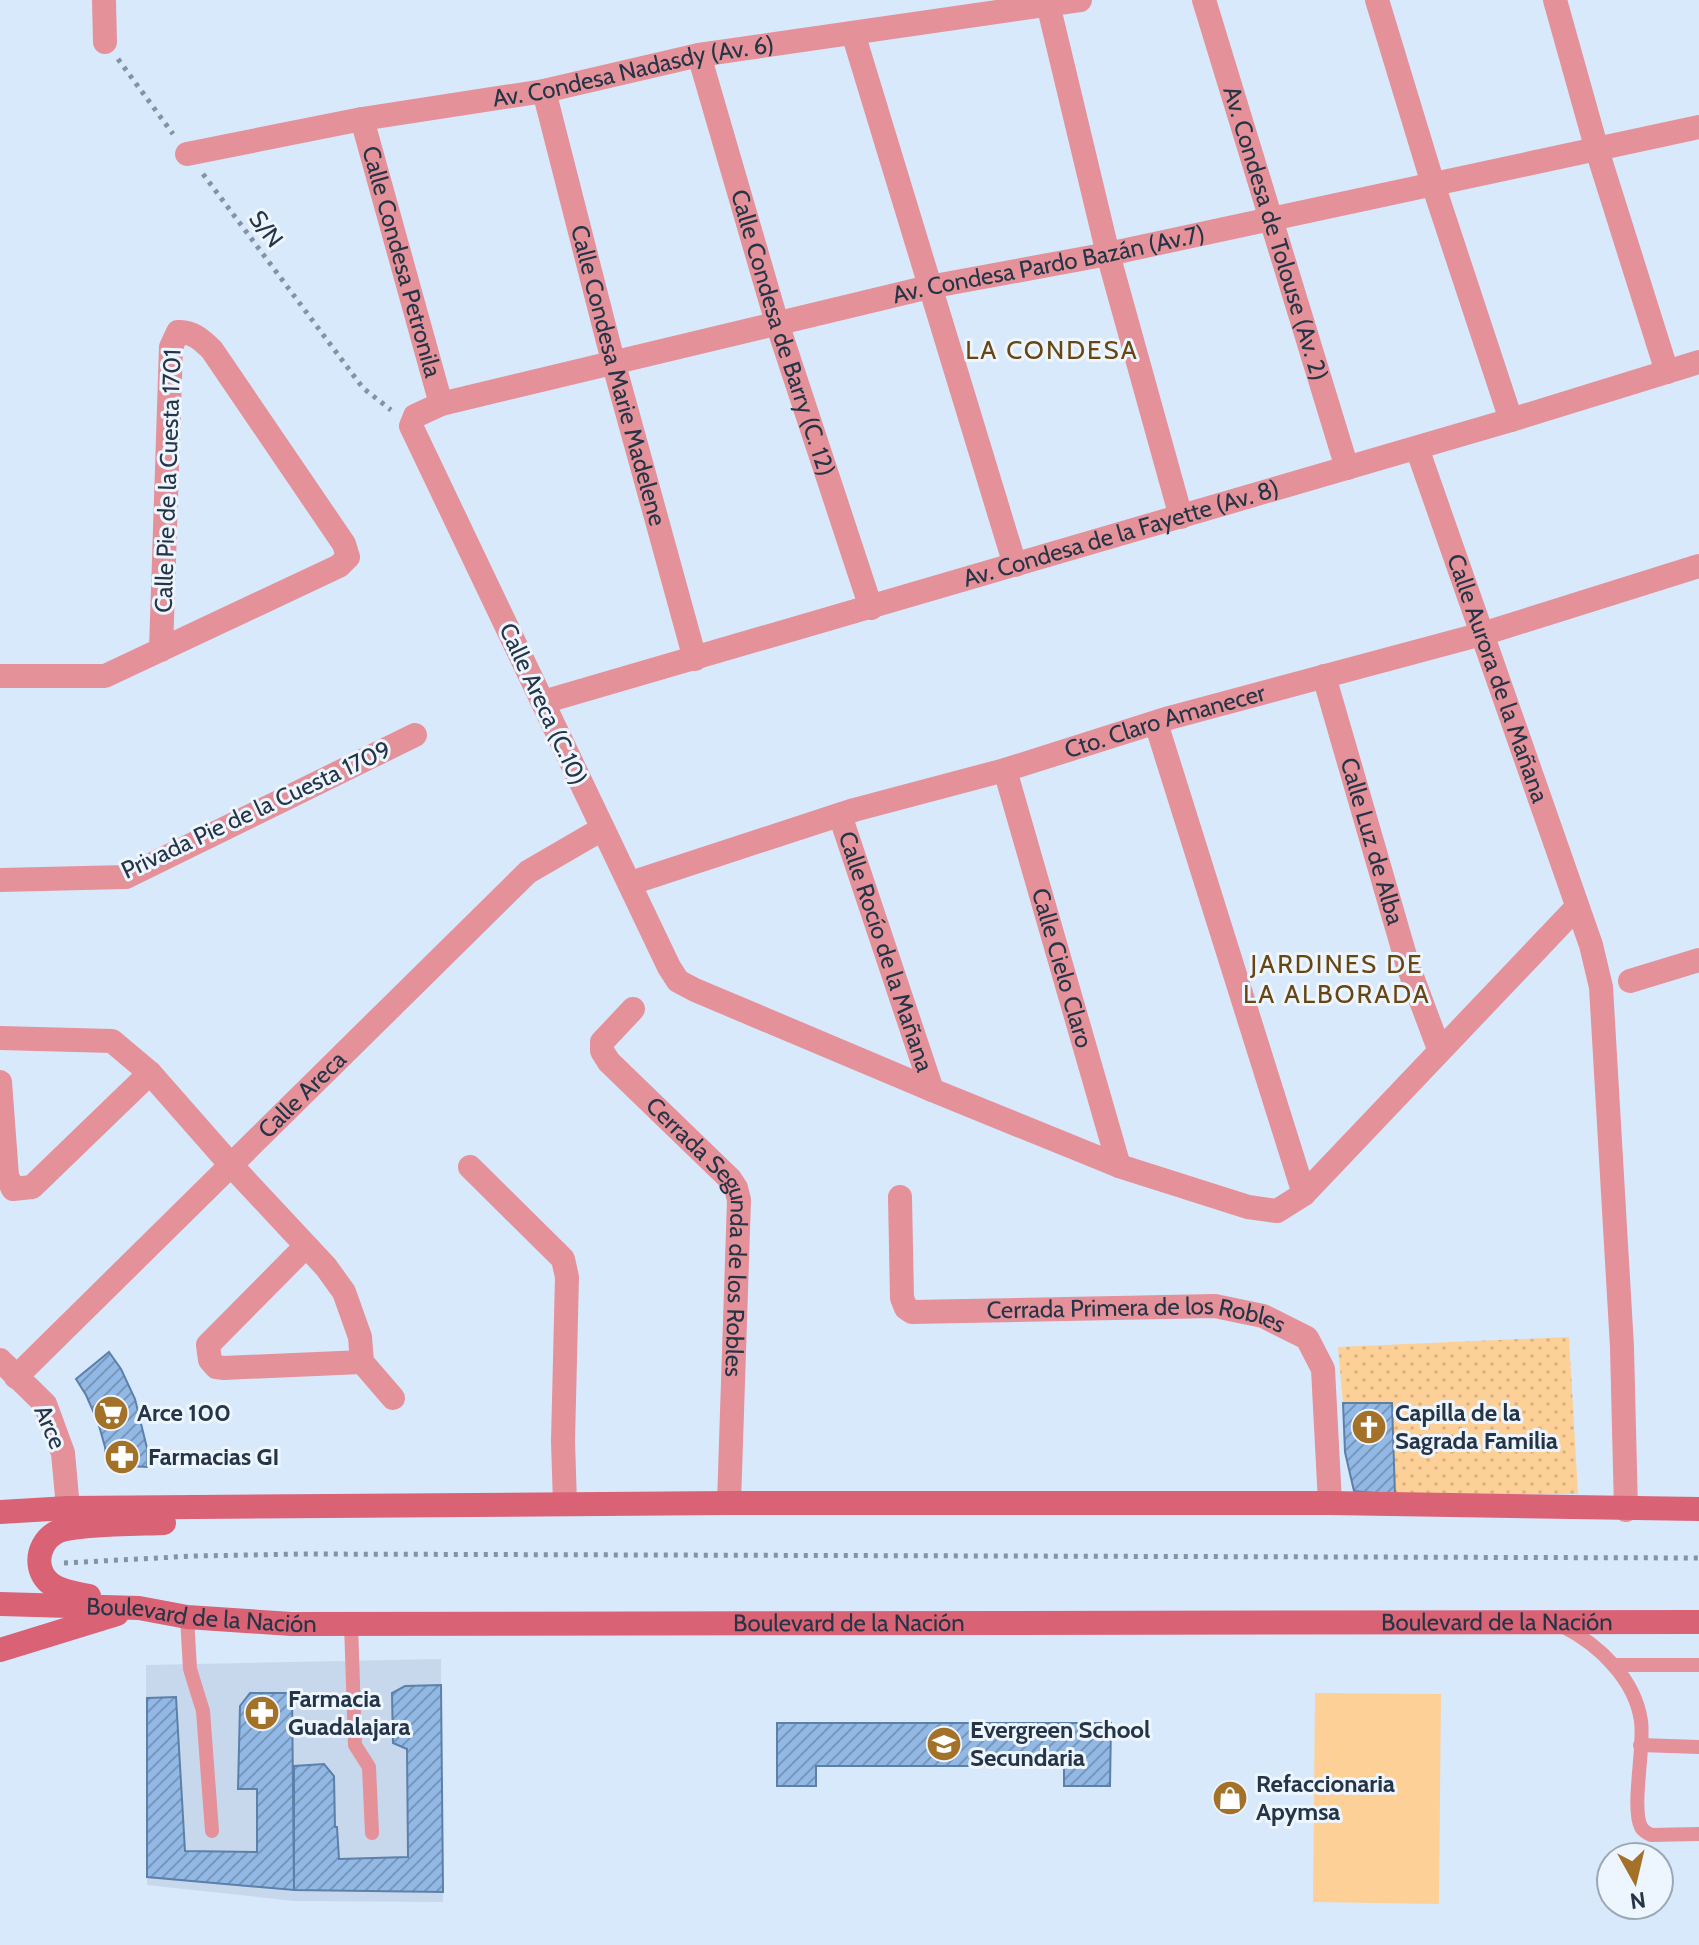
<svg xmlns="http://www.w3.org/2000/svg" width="1699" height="1945" viewBox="0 0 1699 1945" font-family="Cabin,sans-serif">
<defs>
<pattern id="park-dots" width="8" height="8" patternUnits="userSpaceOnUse" patternTransform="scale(2)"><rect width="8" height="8" fill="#fdd097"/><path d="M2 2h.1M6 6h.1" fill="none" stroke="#d9b384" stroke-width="1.8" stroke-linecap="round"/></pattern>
<pattern id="building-hatch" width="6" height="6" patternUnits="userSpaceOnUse" patternTransform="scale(2)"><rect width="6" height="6" fill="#92b9e5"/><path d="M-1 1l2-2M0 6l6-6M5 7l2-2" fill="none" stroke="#7797bb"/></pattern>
</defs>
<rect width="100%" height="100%" fill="#d9e9fc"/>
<path fill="#c7d8ed" d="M441,1659L443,1902L294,1901L147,1885L146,1665Z"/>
<path fill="url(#park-dots)" d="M1569,1337L1578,1494L1395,1495L1392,1403H1343L1338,1347Z"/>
<path fill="#fdd097" d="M1315,1693L1441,1694L1439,1904L1313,1902Z"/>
<g fill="url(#building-hatch)" stroke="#5c80aa" stroke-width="2">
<path d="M109,1352L121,1369L135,1399L147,1448V1467L107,1465L105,1447L98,1422L86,1395L76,1379Z"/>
<path d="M1343,1403H1392L1395,1495L1354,1491L1345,1452Z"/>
<path d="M441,1685L443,1892L294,1890V1766L324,1764L334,1776L335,1827H337L339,1859L408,1857L407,1749L393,1743L392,1693L405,1686Z"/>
<path d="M250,1693H292L294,1890L147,1877V1698L176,1697L185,1851L257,1852V1789H238L240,1706Z"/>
<path d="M777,1723H1111L1110,1786H1064V1766H816V1786H777Z"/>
</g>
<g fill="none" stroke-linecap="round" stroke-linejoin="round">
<g stroke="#8393a5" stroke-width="5" stroke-dasharray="4 6" stroke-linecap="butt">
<path d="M118,59L173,134"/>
<path d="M203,174L363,388L391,410"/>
<path d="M64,1563L194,1556L303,1554L1699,1558"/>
</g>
<g stroke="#e4919a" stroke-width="14">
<path d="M187,1617L190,1669L203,1711L212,1831"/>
<path d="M351,1624L355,1745L369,1767L372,1833"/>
<path d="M1564,1627C1599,1645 1635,1679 1641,1721C1645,1746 1631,1807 1641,1827C1643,1831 1647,1833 1651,1835L1699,1834"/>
<path d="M1613,1665H1699"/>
<path d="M1640,1745L1699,1747"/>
</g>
<g stroke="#e4919a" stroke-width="24">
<path d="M104,0L105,42"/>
<path id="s1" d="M1204,0L1347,468"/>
<path d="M1377,0L1433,184L1511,420"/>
<path d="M1555,0L1597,150L1667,372"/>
<path d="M1048,4L1108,254L1181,517"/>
<path d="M853,33L1015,565"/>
<path id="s2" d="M699,55L777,323L871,608"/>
<path id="s3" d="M544,91L613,361L695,659"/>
<path id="s4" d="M362,119L441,404"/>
<path id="s5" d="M187,154L362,119L544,91L699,55L1080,0"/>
<path id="s6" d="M1417,448L1591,945L1601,987L1622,1347L1626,1510"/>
<path d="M0,676H105L339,566L348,557L344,544L212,350C202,340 192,331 178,332L171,347L161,650"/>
<path id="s7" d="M1324,676L1408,966L1439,1049"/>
<path id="s8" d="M543,702L1511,420L1699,362"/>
<path d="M1156,723L1304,1194"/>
<path id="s9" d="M1005,770L1119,1166"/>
<path id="s10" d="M840,815L932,1090"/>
<path d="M0,880L126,877L415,735"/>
<path id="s11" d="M631,883L854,810L1005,770L1169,718L1482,634L1699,566"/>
<path id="s12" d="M1577,907L1304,1194L1277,1211L1248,1207L1119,1166L932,1090L695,990L678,981L669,967L411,426L415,416L441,404L929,287L1108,254L1699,127"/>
<path d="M1630,981L1699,960"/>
<path id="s13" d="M633,1009L602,1042V1051L609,1062L730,1179L736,1188L739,1200L729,1503"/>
<path d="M0,1038L112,1041L150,1073L230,1164L326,1267L344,1292L360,1337L362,1362L393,1398"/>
<path d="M0,1082L7,1176L13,1189L32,1187L150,1073"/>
<path d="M470,1167L563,1259L567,1277L563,1441L565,1504"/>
<path id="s14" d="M900,1197L902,1298L906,1308L912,1312L1215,1306L1263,1316L1307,1338L1323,1369L1330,1503"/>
<path d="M306,1246L208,1345L210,1360L216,1367L224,1368L362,1362"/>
<path d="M0,1360L45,1404L63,1453L68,1508"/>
<path id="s15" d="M16,1377L528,872L602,829"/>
</g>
<g stroke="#da6275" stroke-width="24">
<path d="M0,1512L68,1508L729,1503H1330L1699,1509"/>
<path d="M89,1596C70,1592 45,1590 40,1567C37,1552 45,1537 59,1531C77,1524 140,1524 164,1523"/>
<path id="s16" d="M0,1604L139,1608L187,1617L291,1624L1699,1622"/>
<path d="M0,1650L117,1614"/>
</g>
</g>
<defs>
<symbol id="supermarket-disc" viewBox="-11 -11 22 22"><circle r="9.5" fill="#a37127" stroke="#edf5ff"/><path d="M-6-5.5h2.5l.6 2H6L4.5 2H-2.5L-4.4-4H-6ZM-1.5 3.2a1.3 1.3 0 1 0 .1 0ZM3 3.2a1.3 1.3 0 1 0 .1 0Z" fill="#fff"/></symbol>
<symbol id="church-disc" viewBox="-11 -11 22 22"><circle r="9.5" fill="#a37127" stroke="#edf5ff"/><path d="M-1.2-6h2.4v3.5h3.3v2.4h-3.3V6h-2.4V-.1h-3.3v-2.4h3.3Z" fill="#fff"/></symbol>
<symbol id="pharmacy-disc" viewBox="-11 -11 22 22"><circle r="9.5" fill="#a37127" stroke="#edf5ff"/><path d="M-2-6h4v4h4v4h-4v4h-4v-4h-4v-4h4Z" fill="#fff"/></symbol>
<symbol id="school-disc" viewBox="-11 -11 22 22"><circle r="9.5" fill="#a37127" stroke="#edf5ff"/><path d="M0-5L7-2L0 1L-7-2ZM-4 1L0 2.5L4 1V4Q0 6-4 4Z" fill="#fff"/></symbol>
<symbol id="shop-disc" viewBox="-11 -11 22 22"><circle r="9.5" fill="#a37127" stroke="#edf5ff"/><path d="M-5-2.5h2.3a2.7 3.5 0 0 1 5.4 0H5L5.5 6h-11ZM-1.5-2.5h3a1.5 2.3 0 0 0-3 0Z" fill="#fff"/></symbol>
</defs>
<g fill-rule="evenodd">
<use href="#supermarket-disc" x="91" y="1393" width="40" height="40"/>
<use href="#church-disc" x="1349" y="1407" width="40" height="40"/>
<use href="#pharmacy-disc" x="102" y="1437" width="40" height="40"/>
<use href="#pharmacy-disc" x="242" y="1693" width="40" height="40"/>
<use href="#school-disc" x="924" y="1724" width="40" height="40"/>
<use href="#shop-disc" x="1210" y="1778" width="40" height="40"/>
</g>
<g text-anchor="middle" stroke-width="6" stroke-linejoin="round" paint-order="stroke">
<g font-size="24" fill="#253446" stroke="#edf5ff">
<text dy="8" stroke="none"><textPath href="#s5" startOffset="454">Av. Condesa Nadasdy (Av. 6)</textPath></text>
<text transform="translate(266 229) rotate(53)" y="8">S/N</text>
<text dy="8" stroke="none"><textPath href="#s1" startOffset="244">Av. Condesa de Tolouse (Av. 2)</textPath></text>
<text dy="8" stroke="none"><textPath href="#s4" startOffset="148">Calle Condesa Petronila</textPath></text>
<text dy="8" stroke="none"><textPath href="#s12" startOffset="2350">Av. Condesa Pardo Bazán (Av.7)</textPath></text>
<text dy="8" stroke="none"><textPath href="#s2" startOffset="290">Calle Condesa de Barry (C. 12)</textPath></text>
<text dy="8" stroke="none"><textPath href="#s3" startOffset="294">Calle Condesa Marie Madelene</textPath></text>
<text transform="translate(168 481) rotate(-88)" y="8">Calle Pie de la Cuesta 1701</text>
<text dy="8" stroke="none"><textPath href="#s8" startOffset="602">Av. Condesa de la Fayette (Av. 8)</textPath></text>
<text dy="8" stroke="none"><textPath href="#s6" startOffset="244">Calle Aurora de la Mañana</textPath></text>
<text transform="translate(543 704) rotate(65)" y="8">Calle Areca (C.10)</text>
<text dy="8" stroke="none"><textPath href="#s11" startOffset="558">Cto. Claro Amanecer</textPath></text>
<text transform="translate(256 810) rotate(-25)" y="8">Privada Pie de la Cuesta 1709</text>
<text dy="8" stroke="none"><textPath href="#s7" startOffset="172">Calle Luz de Alba</textPath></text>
<text dy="8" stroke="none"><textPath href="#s10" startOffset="144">Calle Rocío de la Mañana</textPath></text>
<text dy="8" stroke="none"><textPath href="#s9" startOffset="206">Calle Cielo Claro</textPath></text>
<text dy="8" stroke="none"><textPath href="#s15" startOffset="402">Calle Areca</textPath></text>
<text dy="8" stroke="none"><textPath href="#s13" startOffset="280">Cerrada Segunda de los Robles</textPath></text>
<text dy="8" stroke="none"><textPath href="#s14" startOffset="344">Cerrada Primera de los Robles</textPath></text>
<text transform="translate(50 1427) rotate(67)" y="8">Arce</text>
<text dy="8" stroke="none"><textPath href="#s16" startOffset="202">Boulevard de la Nación</textPath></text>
<text dy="8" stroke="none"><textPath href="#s16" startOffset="850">Boulevard de la Nación</textPath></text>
<text dy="8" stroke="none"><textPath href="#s16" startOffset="1498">Boulevard de la Nación</textPath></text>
</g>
<g font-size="24" font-weight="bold" fill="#253446" stroke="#edf5ff" text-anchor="start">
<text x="137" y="1421">Arce 100</text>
<text x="1395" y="1421">Capilla de la<tspan x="1395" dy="28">Sagrada Familia</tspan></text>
<text x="148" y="1465">Farmacias GI</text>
<text x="288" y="1707">Farmacia<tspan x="288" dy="28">Guadalajara</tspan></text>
<text x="970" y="1738">Evergreen School<tspan x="970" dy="28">Secundaria</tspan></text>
<text x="1256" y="1792">Refaccionaria<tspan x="1256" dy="28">Apymsa</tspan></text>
</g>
<g font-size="26" letter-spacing="2" fill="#684612" stroke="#edf5ff">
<text x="1052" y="359">LA CONDESA</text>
<text x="1337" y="973">JARDINES DE<tspan x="1337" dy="30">LA ALBORADA</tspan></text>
</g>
</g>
<g transform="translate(1635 1881) rotate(172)"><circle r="38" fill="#edf5ff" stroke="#9da8b5" stroke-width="2"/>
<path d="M0-6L14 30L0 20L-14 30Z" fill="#a37127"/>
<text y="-12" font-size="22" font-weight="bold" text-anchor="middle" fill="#253446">N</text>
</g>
</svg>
